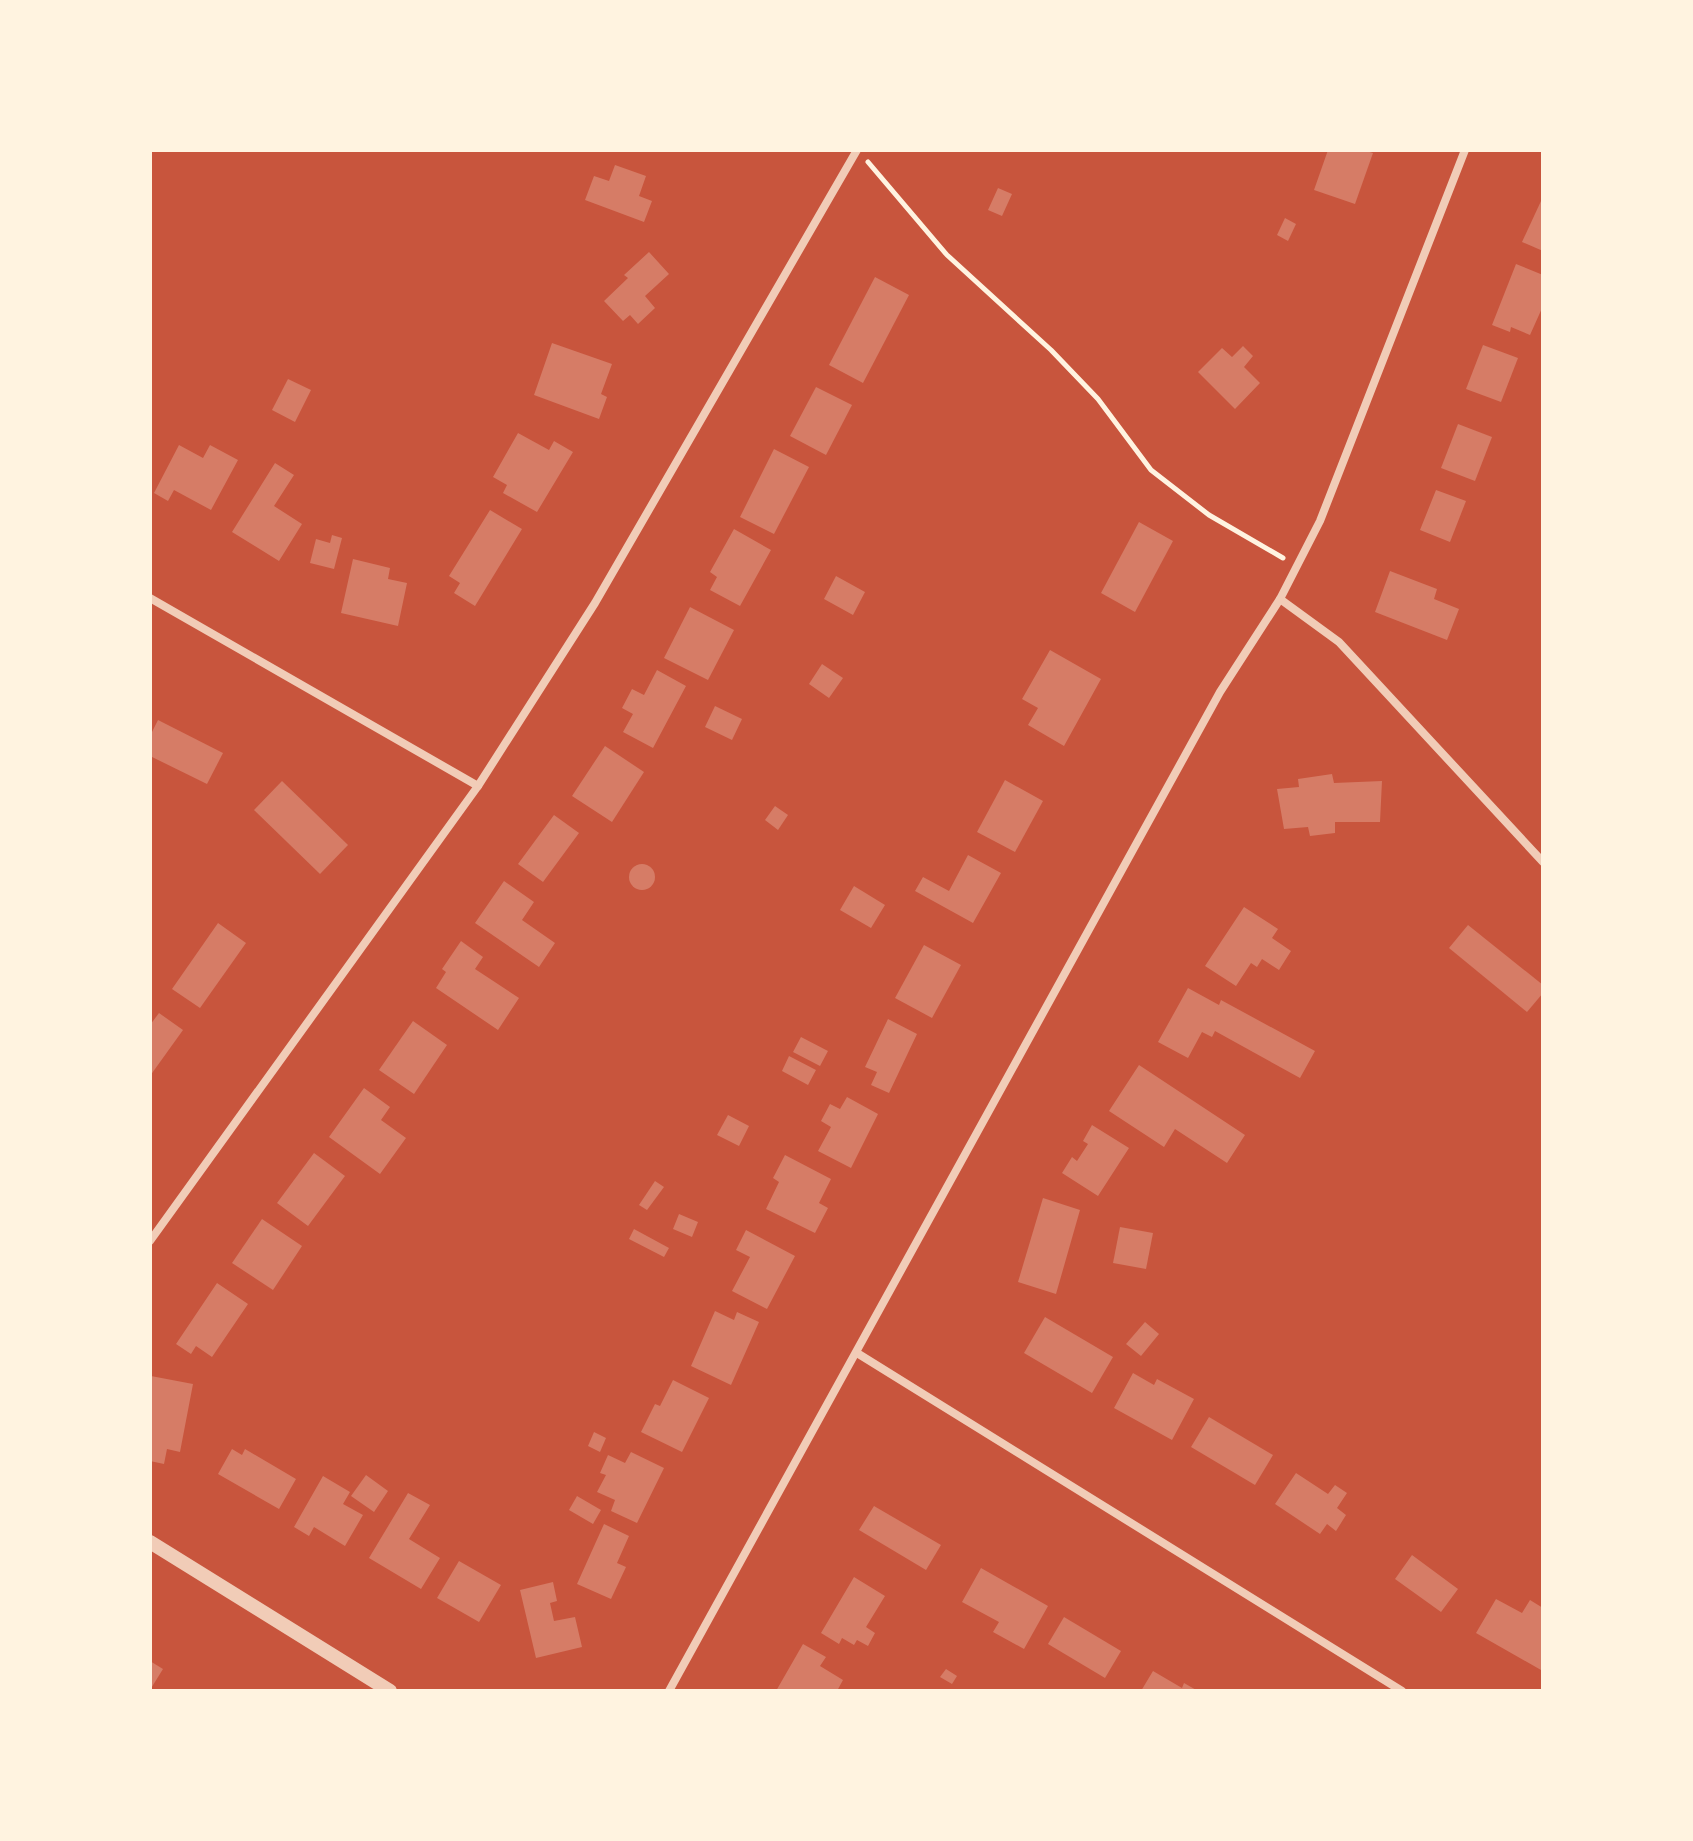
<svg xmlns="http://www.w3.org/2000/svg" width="1693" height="1841" viewBox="0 0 1693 1841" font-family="Georgia,serif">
<rect width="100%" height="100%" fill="#c8553d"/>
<g fill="#d67c66">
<path d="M1328,150H1363L1373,153L1355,204L1314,190Z"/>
<path d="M615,165L646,176L639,196L652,201L644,222L585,200L594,176L609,181Z"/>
<path d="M998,188L1012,194L1002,216L988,210Z"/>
<path d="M1541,201L1543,202V251L1522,242Z"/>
<path d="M1285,218L1296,224L1288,241L1277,235Z"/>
<path d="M649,252L669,274L645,296L655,308L638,324L630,315L623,321L604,301L628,278L624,275Z"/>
<path d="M1516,264L1543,275V306L1530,335L1511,327L1510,332L1492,325Z"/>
<path d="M875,277L909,295L863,383L829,365Z"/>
<path d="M552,343L612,364L601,394L607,397L599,419L534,395Z"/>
<path d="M1483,345L1518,358L1501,402L1466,389Z"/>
<path d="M1243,346L1253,356L1244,367L1260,383L1235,409L1198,372L1222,348L1232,357Z"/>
<path d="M288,379L311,390L295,422L272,410Z"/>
<path d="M816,387L852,405L826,455L790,436Z"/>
<path d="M1458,424L1492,437L1475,481L1441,468Z"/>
<path d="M518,433L549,450L554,441L573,452L537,512L503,493L507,485L493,477Z"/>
<path d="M179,445L203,458L210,445L238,460L211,510L174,490L168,501L154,493Z"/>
<path d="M774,449L809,467L774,534L740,517Z"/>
<path d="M275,463L294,475L274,506L302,524L279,561L232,532Z"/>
<path d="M1436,490L1466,501L1450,542L1420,530Z"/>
<path d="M490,510L522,529L475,606L454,593L460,583L449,576Z"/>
<path d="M1139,522L1173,541L1135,612L1101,593Z"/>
<path d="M734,529L771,550L740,606L710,590L717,577L710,572Z"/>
<path d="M332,535L342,538L334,569L310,563L316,539L330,543Z"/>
<path d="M353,559L390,568L388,579L407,583L398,626L341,613Z"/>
<path d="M1390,571L1437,589L1434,599L1459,609L1447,640L1375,612Z"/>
<path d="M836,576L865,592L853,615L824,599Z"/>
<path d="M690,607L734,630L708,680L664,658Z"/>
<path d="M1050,650L1101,679L1064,746L1028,725L1038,708L1022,699Z"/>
<path d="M822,664L843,678L829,698L809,684Z"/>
<path d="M657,670L686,686L653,748L623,732L633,714L622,708L632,689L644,695Z"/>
<path d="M715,706L742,719L732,740L705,727Z"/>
<path d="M158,720L223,753L207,784L150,756V736Z"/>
<path d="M605,746L644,772L612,822L572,796Z"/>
<path d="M1332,774L1334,783L1382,781L1380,822H1335V833L1310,836L1308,827L1284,829L1277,789L1299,787L1298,779Z"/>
<path d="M1005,780L1043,801L1015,852L977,832Z"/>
<path d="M282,781L348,845L320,874L254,810Z"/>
<path d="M775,806L788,815L778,830L765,820Z"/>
<path d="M554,815L579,833L543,882L518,864Z"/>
<path d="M968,855L1001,873L973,923L915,891L923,877L949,891Z"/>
<circle cx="642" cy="877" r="13"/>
<path d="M504,881L534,902L522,920L555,943L539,967L475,923Z"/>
<path d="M854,886L885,905L871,928L840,910Z"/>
<path d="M1244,907L1278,929L1272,938L1291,951L1279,970L1262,959L1257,967L1251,963L1236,986L1205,966Z"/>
<path d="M218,923L246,943L200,1008L172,989Z"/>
<path d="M1468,925L1543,985V993L1527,1012L1449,948Z"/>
<path d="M461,941L483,957L475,969L519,998L498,1030L436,988L446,972L442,969Z"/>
<path d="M924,945L961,965L932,1018L895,998Z"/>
<path d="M1188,988L1219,1005L1221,1000L1315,1051L1300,1078L1215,1031L1212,1037L1202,1032L1188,1058L1158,1042Z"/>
<path d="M159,1013L183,1030L150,1076V1025Z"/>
<path d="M888,1019L917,1034L889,1093L871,1085L877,1072L865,1067Z"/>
<path d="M413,1021L447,1045L414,1094L379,1070Z"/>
<path d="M801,1037L828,1051L820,1066L793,1052Z"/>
<path d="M789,1056L816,1070L808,1085L782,1071Z"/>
<path d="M1139,1065L1245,1135L1227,1163L1175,1129L1164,1147L1109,1111Z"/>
<path d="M364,1088L390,1107L381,1120L406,1138L380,1174L329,1137Z"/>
<path d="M847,1097L878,1114L851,1168L818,1151L831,1127L821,1121L830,1104L840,1109Z"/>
<path d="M728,1115L749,1126L739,1146L717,1135Z"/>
<path d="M1092,1125L1129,1148L1098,1196L1062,1173L1072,1157L1077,1161L1088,1144L1083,1141Z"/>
<path d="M314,1153L345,1176L308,1226L277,1203Z"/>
<path d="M785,1155L831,1179L819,1203L828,1208L815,1233L766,1209L779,1182L773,1178Z"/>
<path d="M655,1181L664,1187L647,1210L639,1205Z"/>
<path d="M1043,1198L1080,1210L1056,1294L1018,1282Z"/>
<path d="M679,1214L698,1222L692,1237L673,1229Z"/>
<path d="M262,1219L302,1246L273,1290L232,1263Z"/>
<path d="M1120,1227L1153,1233L1146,1269L1113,1263Z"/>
<path d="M634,1229L669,1248L664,1257L629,1239Z"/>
<path d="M746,1230L795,1256L767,1309L732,1291L750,1257L736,1250Z"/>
<path d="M217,1283L248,1304L212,1357L196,1346L191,1354L176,1344Z"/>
<path d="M715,1311L734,1320L737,1312L759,1322L731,1385L691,1366Z"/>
<path d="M1045,1317L1113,1357L1092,1393L1024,1353Z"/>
<path d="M1145,1322L1159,1334L1141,1356L1126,1344Z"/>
<path d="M1133,1373L1154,1385L1157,1379L1194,1399L1172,1440L1114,1408Z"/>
<path d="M151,1376L193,1384L180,1452L167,1449L164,1464L150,1461Z"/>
<path d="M673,1380L709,1398L682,1452L641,1432L655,1404L660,1406Z"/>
<path d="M1209,1417L1273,1455L1255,1485L1191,1447Z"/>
<path d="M594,1432L606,1438L600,1452L588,1446Z"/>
<path d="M232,1449L242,1455L245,1449L296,1479L279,1509L218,1474Z"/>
<path d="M631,1452L664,1468L637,1523L611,1511L615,1500L597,1492L606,1475L600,1473L608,1455L625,1463Z"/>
<path d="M1296,1473L1328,1494L1335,1485L1347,1493L1337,1508L1346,1515L1336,1531L1327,1524L1320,1534L1275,1504Z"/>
<path d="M366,1475L388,1491L374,1512L351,1496Z"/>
<path d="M323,1476L350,1492L343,1504L363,1515L345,1546L314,1527L309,1536L294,1527Z"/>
<path d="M408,1493L430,1505L409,1539L440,1558L421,1589L369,1558Z"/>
<path d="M577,1496L601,1510L593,1524L569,1510Z"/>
<path d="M874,1506L941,1545L926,1570L859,1530Z"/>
<path d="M604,1524L629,1536L617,1563L626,1567L611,1599L577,1584Z"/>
<path d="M1412,1555L1458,1589L1441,1612L1395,1579Z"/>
<path d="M459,1561L501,1585L479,1622L437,1598Z"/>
<path d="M981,1568L1048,1606L1024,1649L993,1632L999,1622L962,1602Z"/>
<path d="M854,1577L885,1596L866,1627L875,1633L868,1646L857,1640L854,1645L842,1638L839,1644L821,1633Z"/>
<path d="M553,1582L557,1601L550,1603L554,1621L575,1617L582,1647L536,1658L520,1590Z"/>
<path d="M1496,1599L1522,1613L1530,1600L1543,1608L1541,1670L1476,1633Z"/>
<path d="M1064,1617L1121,1651L1105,1678L1048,1644Z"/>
<path d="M803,1644L826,1657L820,1666L843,1680L837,1691H776Z"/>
<path d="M150,1661L163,1669L150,1690Z"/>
<path d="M946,1669L957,1676L952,1684L940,1677Z"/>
<path d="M1153,1671L1182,1688L1184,1683L1198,1691H1141Z"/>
</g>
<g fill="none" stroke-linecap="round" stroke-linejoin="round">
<path stroke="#fff3e0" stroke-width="5" d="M868,162L947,255L1051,350L1098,399L1151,470L1209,515L1283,558"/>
<g stroke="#f1ccb7" stroke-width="8">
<path d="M150,598L478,786"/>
<path d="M1280,599L1339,642L1543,862"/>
<path d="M150,1241L478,786L595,603L857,150"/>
<path d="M857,1353L1402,1691"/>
<path d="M669,1691L1220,692L1280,599L1320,521L1465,150"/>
</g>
<path stroke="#f1ccb7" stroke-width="14" d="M150,1542L390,1691"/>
</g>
<rect width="1693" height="1841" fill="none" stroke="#fff3e0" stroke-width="304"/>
</svg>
